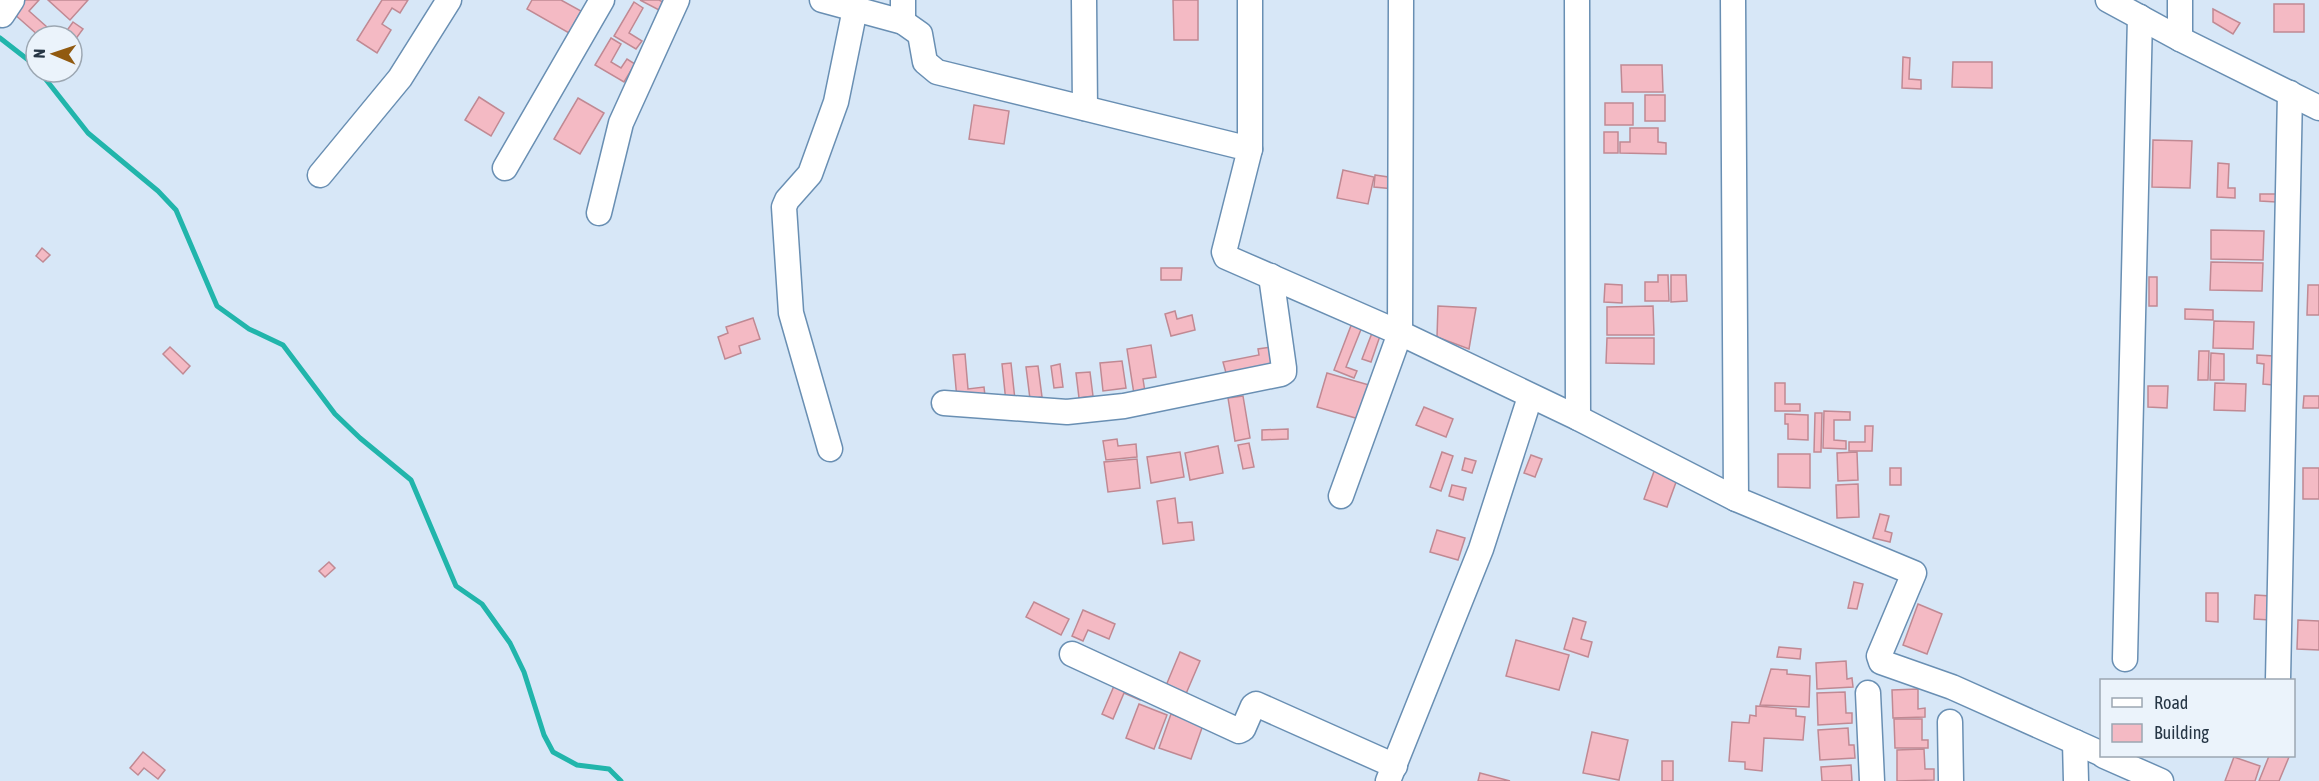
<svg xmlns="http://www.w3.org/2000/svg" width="2319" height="781" viewBox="0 0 2319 781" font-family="'Asap Condensed',sans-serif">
<rect width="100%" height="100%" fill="#d7e7f7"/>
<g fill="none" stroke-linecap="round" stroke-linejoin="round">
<g stroke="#21b5ab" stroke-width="5">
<path d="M0,38L36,66"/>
<path d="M40,72L88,133L158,191L176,210L217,306L249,329L283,345L335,414L360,438L411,480L456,586L482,604L510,643L524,672L544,735L553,752L577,765L609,769L621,781"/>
</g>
</g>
<g fill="#f4bac4" stroke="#c08993" stroke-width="1.5">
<path d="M24,0H39L29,11L47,27L39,36L13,13Z"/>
<path d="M48,0H88L70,20Z"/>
<path d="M382,0H408L400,13L392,8L382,24L391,30L377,53L357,40Z"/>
<path d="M532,0H561L581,11L569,33L527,9Z"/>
<path d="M640,0H659L663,2L659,10Z"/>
<path d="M1173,0H1198V40H1174Z"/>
<path d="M634,2L643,8L629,33L642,41L636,49L614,36Z"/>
<rect x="2274" y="4" width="30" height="28"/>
<path d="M2213,9L2240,23L2233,34L2213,22Z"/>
<path d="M73,22L83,29L72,44V36H63Z"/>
<path d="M611,38L621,44L611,62L621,68L627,59L635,64L624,82L595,65Z"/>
<path d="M1903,57L1910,58L1909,79L1921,80V89L1902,88Z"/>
<path d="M1953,62H1992V88L1952,87Z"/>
<path d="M1621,65H1662L1663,92H1622Z"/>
<rect x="1645" y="95" width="20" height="26"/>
<path d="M479,97L504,113L491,136L465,120Z"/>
<path d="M578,98L604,113L580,154L554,139Z"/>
<rect x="1605" y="103" width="28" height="22"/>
<path d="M974,105L1009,111L1004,144L969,139Z"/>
<path d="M1630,128H1658V142L1666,143V154L1620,153V142H1630Z"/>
<rect x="1604" y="132" width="14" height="21"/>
<path d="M2153,140L2192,141L2190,188L2152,187Z"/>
<path d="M2218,163L2229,164L2228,188H2235V198L2217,197Z"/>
<path d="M1343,170L1374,177L1368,204L1337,198Z"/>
<path d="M1375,175L1395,178L1394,189L1374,187Z"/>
<path d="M2260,194H2276V202L2260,201Z"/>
<path d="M2211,230L2264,231L2263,260L2211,259Z"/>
<path d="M42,248L50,255L43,262L36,256Z"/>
<path d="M2211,262L2263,263L2262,291L2210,290Z"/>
<path d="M1161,268H1182L1181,280H1161Z"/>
<path d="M1658,275H1668L1669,301H1645V282H1658Z"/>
<path d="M1671,275H1686L1687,301L1671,302Z"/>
<rect x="2149" y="277" width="8" height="29"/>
<path d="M1605,284L1622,285V303L1604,302Z"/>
<path d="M2308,285H2319V315H2307Z"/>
<path d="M1438,306L1476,308L1469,349L1437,337Z"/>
<path d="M1653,306L1654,335H1607V307Z"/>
<path d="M2185,309L2213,310V320L2185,319Z"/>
<path d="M1175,311L1177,319L1192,315L1195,330L1171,336L1165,314Z"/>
<path d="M753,318L760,339L739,346L741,353L725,359L718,337L728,333L726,327Z"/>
<path d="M2214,321L2254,322L2253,349L2213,348Z"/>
<path d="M1352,323L1362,327L1346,367L1357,371L1354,378L1334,370Z"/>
<path d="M1372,333L1380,336L1371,362L1362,359Z"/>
<path d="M1607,338H1654V364L1606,363Z"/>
<path d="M1151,345L1156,377L1143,379L1145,392L1134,394L1127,349Z"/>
<path d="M170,347L190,366L183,374L163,354Z"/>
<path d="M1271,347L1274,364L1226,373L1223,362L1259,355L1258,349Z"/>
<path d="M2199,351H2209L2208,380H2198Z"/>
<path d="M2211,353L2224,354V380H2210Z"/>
<path d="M965,354L968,389L984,387L985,396L957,399L953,355Z"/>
<path d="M2257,355L2274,356L2273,385L2263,384L2264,364L2257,363Z"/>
<path d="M1122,361L1126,388L1103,391L1100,363Z"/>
<path d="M1011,363L1015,400L1006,402L1002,364Z"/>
<path d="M1060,364L1063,387L1054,388L1051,366Z"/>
<path d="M1038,366L1042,397L1030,399L1026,367Z"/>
<path d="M1090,372L1093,396L1079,398L1076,373Z"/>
<path d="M1327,373L1369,385L1359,419L1317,407Z"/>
<path d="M1775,383H1785V404H1800V411H1775Z"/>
<path d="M2215,383L2246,384L2245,411L2214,410Z"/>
<path d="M2148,386H2168L2167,408L2148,407Z"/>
<path d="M1243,396L1250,438L1235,441L1228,398Z"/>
<path d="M2304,396H2319V408H2303Z"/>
<path d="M1424,407L1453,419L1446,437L1416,425Z"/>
<path d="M1824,411L1850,412V420H1834V440L1846,441V449L1823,448Z"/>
<path d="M1815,413H1822L1821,452H1814Z"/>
<path d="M1785,414L1808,415V440L1788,439V424H1785Z"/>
<path d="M1865,426H1873L1872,451H1849V442H1865Z"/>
<path d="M1288,429V439L1262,440V430Z"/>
<path d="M1117,439L1118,446L1136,444L1137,457L1106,460L1103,441Z"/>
<path d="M1249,443L1254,467L1243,469L1238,445Z"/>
<path d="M1218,446L1223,473L1190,480L1185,453Z"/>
<path d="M1180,452L1184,477L1151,483L1147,457Z"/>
<path d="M1442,452L1453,456L1441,491L1430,487Z"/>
<path d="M1857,452L1858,480L1838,481L1837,453Z"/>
<path d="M1778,454H1810V488L1778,487Z"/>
<path d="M1531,455L1542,459L1535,477L1524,473Z"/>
<path d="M1465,458L1476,461L1472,473L1462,470Z"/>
<path d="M1137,459L1140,488L1108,492L1104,462Z"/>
<path d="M1656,466L1679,474L1667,507L1644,499Z"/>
<rect x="1890" y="468" width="11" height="17"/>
<rect x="2303" y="468" width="16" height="31"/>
<path d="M1858,484L1859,517L1837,518L1836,485Z"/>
<path d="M1452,485L1466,488L1463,500L1449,496Z"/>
<path d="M1175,498L1178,523L1192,522L1194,540L1163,544L1157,501Z"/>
<path d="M1880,514L1889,516L1885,531L1892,533L1890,542L1873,538Z"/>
<path d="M1437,530L1465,538L1458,560L1430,552Z"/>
<path d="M329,562L335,568L325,577L319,571Z"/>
<path d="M1854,582L1863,584L1857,609L1848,608Z"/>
<path d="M2206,593H2218V622L2206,621Z"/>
<path d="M2255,595L2271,596L2270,620L2254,619Z"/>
<path d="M1034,602L1069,619L1061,635L1026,617Z"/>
<path d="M1918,604L1942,614L1927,654L1903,645Z"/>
<path d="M1083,610L1115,624L1109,639L1088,630L1083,641L1072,636Z"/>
<path d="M1573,618L1586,622L1581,639L1592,642L1588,657L1564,649Z"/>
<path d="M2298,620L2319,621V650L2297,649Z"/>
<path d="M1516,640L1569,655L1559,690L1506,676Z"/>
<path d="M1779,647L1801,649L1800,659L1777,657Z"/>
<path d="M1180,652L1200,661L1185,696L1165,688Z"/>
<path d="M1846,661L1847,679L1852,678L1853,687L1817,689L1816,663Z"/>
<path d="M1771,669L1787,670V674L1810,676L1809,707L1760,705Z"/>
<path d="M1117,679L1144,691L1140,700L1124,693L1113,719L1102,714Z"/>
<path d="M1918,689V709L1925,708V717L1893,718L1892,690Z"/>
<path d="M1845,692L1846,713H1852V723L1818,725L1817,693Z"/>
<path d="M1139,704L1167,715L1154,749L1126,738Z"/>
<path d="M1756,706L1796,709V716L1805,717L1803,740L1764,738L1762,771L1745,769V762L1729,761L1732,722L1749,723L1750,715L1756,716Z"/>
<path d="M1171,714L1203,725L1191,759L1159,748Z"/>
<path d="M1894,719H1922V740H1928V748H1895Z"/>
<path d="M1848,728L1849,745H1854L1855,758L1820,760L1818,730Z"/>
<path d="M1592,732L1628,740L1619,780L1583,773Z"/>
<path d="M1924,749L1925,769H1934V780L1897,781V750Z"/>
<path d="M143,752L165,770L158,779L144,768L138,775L130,768Z"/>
<path d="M2269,756L2289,757L2279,781H2259Z"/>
<path d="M2234,757L2260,766L2255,781H2225Z"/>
<rect x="1662" y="761" width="11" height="20"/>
<path d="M1851,765L1852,781H1822L1821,767Z"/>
<path d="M1480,773L1510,781H1478Z"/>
</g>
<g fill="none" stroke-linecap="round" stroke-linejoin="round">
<defs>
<g id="minor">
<path d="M822,0L903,22L920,34L925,62L937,72L1250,149L1224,252L1226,257L1400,333L1578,418L1736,499L1914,573L1879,656L1881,662L1952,687L2102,754"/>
<path d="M903,0V22"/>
<path d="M1084,0L1085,108"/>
<path d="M1577,0L1578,418"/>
<path d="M1733,0L1736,499"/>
<path d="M2108,0L2180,39L2319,108"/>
<path d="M2,15L12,0"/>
<path d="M2180,39V0"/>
<path d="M1250,149V0"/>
<path d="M505,168L602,0"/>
<path d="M320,175L400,78L449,0"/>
<path d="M599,213L621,123L677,0"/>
<path d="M944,403L1067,412L1124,406L1281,374L1284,372V368L1271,276"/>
<path d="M830,449L791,313L784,207L787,200L810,174L836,102L855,9"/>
<path d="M1341,496L1400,333L1401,0"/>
<path d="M1072,654L1239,731L1243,729L1253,706L1256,704L1395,766"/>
<path d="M2125,659L2140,17"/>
<path d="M2278,680L2290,93"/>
<path d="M1868,693L1872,781"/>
<path d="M1950,722L1951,781"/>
<path d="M2075,742L2076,781"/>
<path d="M2104,756L2161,781"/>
<path d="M1388,781L1481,549L1530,397"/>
</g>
</defs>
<use href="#minor" stroke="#698fb3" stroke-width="27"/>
<use href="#minor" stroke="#fff" stroke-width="24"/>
</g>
<rect x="2100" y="679" width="195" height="78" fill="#ebf3fb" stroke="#9ca7b2" stroke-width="1.5"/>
<rect x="2112" y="698" width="30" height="9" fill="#ffffff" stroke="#9ca7b2" stroke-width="1.5"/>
<text x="2154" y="709" font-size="18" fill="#263645">Road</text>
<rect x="2112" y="724" width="30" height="18" fill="#f4bac4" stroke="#9ca7b2" stroke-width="1.5"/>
<text x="2154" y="739" font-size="18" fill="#263645">Building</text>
<g transform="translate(54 54) rotate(272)"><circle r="28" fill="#ebf3fb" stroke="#9ca7b2" stroke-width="1.5"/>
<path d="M0-4.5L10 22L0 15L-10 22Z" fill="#915a10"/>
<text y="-9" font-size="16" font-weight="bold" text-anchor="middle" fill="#263645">N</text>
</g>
</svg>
